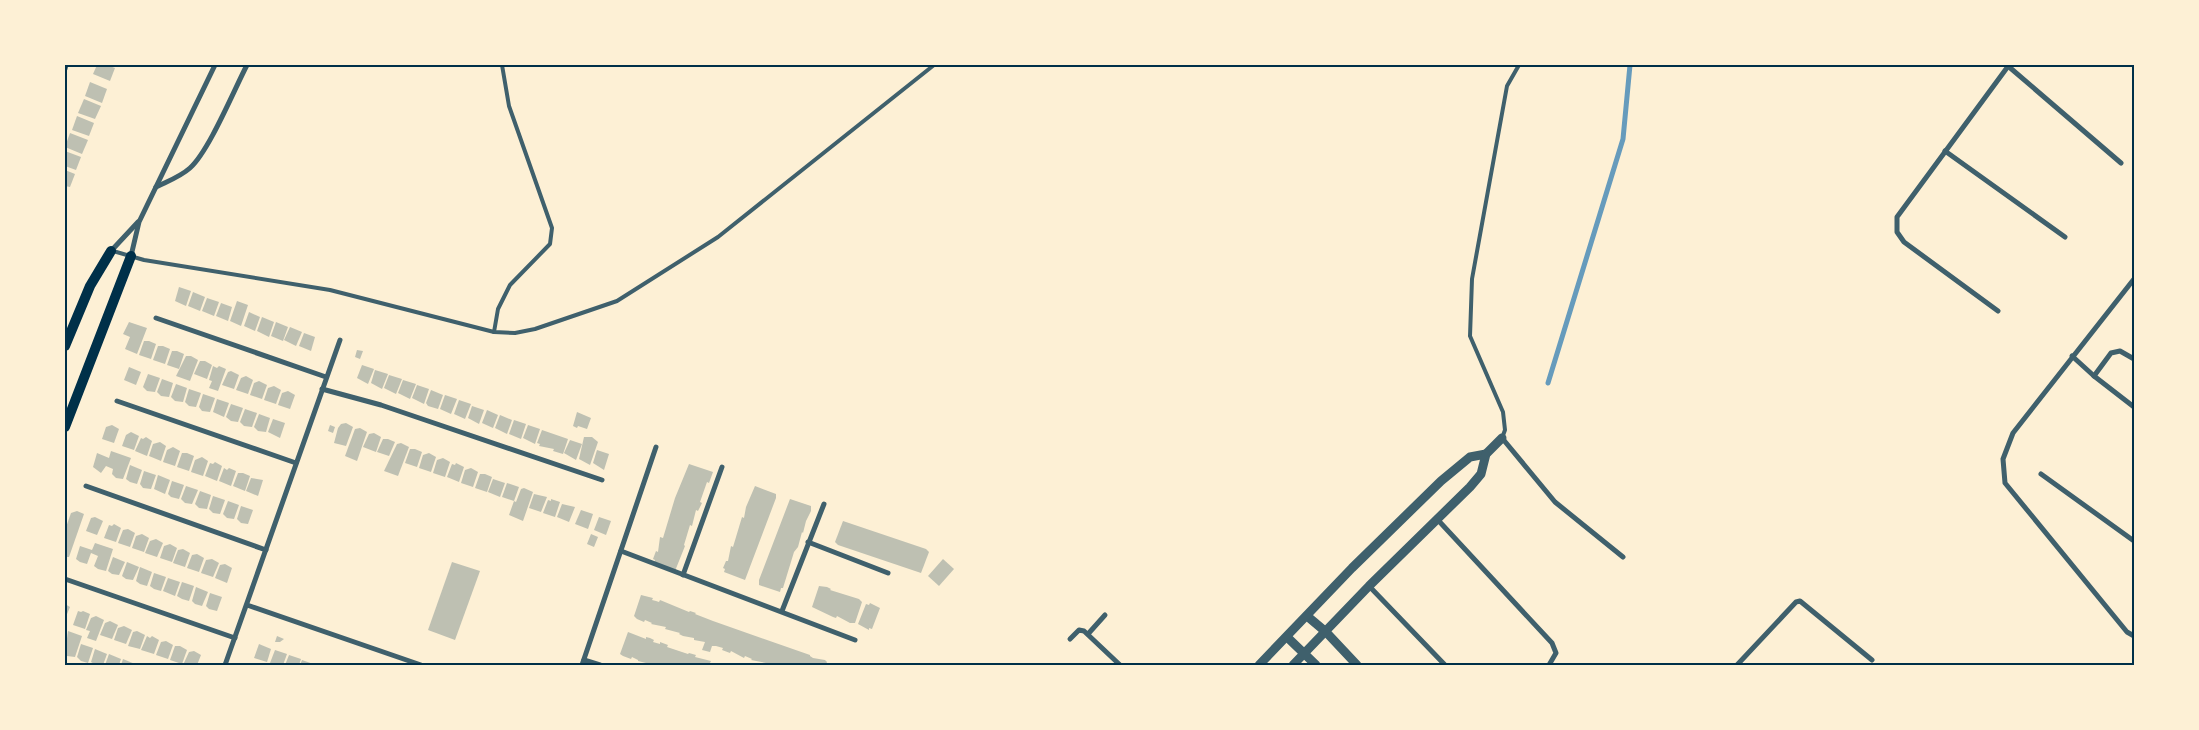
<svg xmlns="http://www.w3.org/2000/svg" width="2199" height="730" viewBox="0 0 2199 730" font-family="Overpass,sans-serif">
<rect width="100%" height="100%" fill="#fdf0d5"/>
<g fill="none" stroke-linecap="round" stroke-linejoin="round">
<path stroke="#669bbc" stroke-width="5" d="M1548,383L1623,139L1630,65"/>
</g>
<g fill="#bec0b2">
<path d="M97,65H107L115,68L110,81L93,74Z"/>
<path d="M90,82L107,89L102,103L85,96Z"/>
<path d="M84,99L101,106L95,119L78,113Z"/>
<path d="M77,116L94,123L89,136L72,130Z"/>
<path d="M70,133L88,140L82,154L65,147Z"/>
<path d="M65,151L81,157L76,170L65,166Z"/>
<path d="M65,170L75,174L70,187L65,186Z"/>
<path d="M179,287L191,291L186,306L175,301Z"/>
<path d="M193,292L205,297L200,311L188,306Z"/>
<path d="M207,298L219,302L214,316L202,311Z"/>
<path d="M237,301L248,305L241,326L230,321Z"/>
<path d="M221,303L232,307L228,321L216,316Z"/>
<path d="M249,312L260,317L255,331L244,326Z"/>
<path d="M262,317L274,322L269,337L257,331Z"/>
<path d="M129,322L147,328L137,354L125,349L130,337L123,334Z"/>
<path d="M276,322L288,327L283,341L271,336Z"/>
<path d="M290,327L302,332L296,346L284,340Z"/>
<path d="M304,333L315,337L311,351L299,346Z"/>
<path d="M144,341H149L156,344L151,359L139,355Z"/>
<path d="M158,346H163L170,349L165,364L153,360Z"/>
<path d="M357,350L363,351L360,359L355,357Z"/>
<path d="M172,351H177L184,354L179,369L167,365Z"/>
<path d="M186,356H191L198,360L190,381L176,376Z"/>
<path d="M200,361H205L212,365L207,379L194,374Z"/>
<path d="M362,365L374,369L368,384L357,378Z"/>
<path d="M213,366L217,368L219,366L226,369L218,391L209,388L212,381L209,380Z"/>
<path d="M129,367L141,372L136,385L124,380Z"/>
<path d="M375,370L388,374L382,389L371,383Z"/>
<path d="M231,371L239,375L234,389L222,385L228,372Z"/>
<path d="M148,374L160,378L155,392L147,391L143,387Z"/>
<path d="M389,375L402,379L396,394L384,388Z"/>
<path d="M246,376L253,380L248,394L236,390L241,378Z"/>
<path d="M162,379L173,383L169,397L161,396L157,392Z"/>
<path d="M403,380L416,384L410,399L398,393Z"/>
<path d="M259,381L267,385L262,399L250,395L254,383Z"/>
<path d="M176,384L187,388L183,402L175,401L171,397Z"/>
<path d="M417,385L429,389L424,404L412,398Z"/>
<path d="M274,386L281,390L276,404L264,400L268,388Z"/>
<path d="M189,389L201,393L196,407L189,406L185,402Z"/>
<path d="M431,390L443,395L438,409L428,406L426,403Z"/>
<path d="M288,391L295,395L290,409L278,405L282,393Z"/>
<path d="M203,394L215,398L210,412L202,411L199,407Z"/>
<path d="M445,395L457,399L451,414L440,409Z"/>
<path d="M217,399L229,403L224,417L213,412Z"/>
<path d="M459,400L471,404L465,419L454,414Z"/>
<path d="M231,404L243,408L238,422L231,421L226,417Z"/>
<path d="M472,406L484,410L479,424L468,418Z"/>
<path d="M245,409L257,413L252,427L244,426L240,422Z"/>
<path d="M487,410L498,415L493,428L482,423Z"/>
<path d="M577,412L591,418L587,429L578,426L577,428L573,426Z"/>
<path d="M259,414L270,418L266,432L258,431L254,427Z"/>
<path d="M500,415L512,420L507,434L495,428Z"/>
<path d="M273,419L285,423L280,438L268,432Z"/>
<path d="M514,420L526,424L521,439L509,434Z"/>
<path d="M346,423L353,427L346,446L334,443L338,428L341,424Z"/>
<path d="M112,425L119,429L114,443L102,439L106,427Z"/>
<path d="M330,425L335,427L333,433L328,431Z"/>
<path d="M528,425L540,429L535,444L523,438Z"/>
<path d="M360,428L367,432L357,461L345,456L355,429Z"/>
<path d="M542,430L568,439L563,454L553,451L554,449L539,446L540,444L537,443Z"/>
<path d="M131,432L139,436L134,450L122,446L126,435Z"/>
<path d="M374,433L381,437L376,452L363,447L369,434Z"/>
<path d="M146,437L152,441L147,456L135,451L141,438L143,439Z"/>
<path d="M584,437H592L598,442L590,465L579,459Z"/>
<path d="M383,439H388L395,442L389,456L377,452Z"/>
<path d="M570,440L582,444L576,460L564,453Z"/>
<path d="M160,442L166,446L161,461L149,456L153,444Z"/>
<path d="M401,443L409,447L398,476L384,471L397,444Z"/>
<path d="M173,447L180,451L175,466L163,462L167,450Z"/>
<path d="M410,449H415L422,452L417,467L405,463Z"/>
<path d="M597,450L609,454L604,470L593,463Z"/>
<path d="M111,451L131,458L123,479L116,478L112,474L113,469L106,466L101,473L93,467L97,453L109,458Z"/>
<path d="M182,453H187L194,456L189,471L177,467Z"/>
<path d="M429,453L436,457L431,472L419,468L423,455Z"/>
<path d="M202,457L208,461L203,476L191,472L195,460Z"/>
<path d="M443,458L450,462L445,477L433,473L437,460Z"/>
<path d="M215,462L222,466L217,481L205,476L210,463L213,464Z"/>
<path d="M456,463L464,467L459,482L447,477L452,464L455,465Z"/>
<path d="M689,464L713,472L709,483L707,482L700,502L702,503L698,511L696,510L692,526L690,525L684,545L685,546L675,571L654,563L655,560L653,559L656,551L658,552L660,537L663,538L675,498Z"/>
<path d="M130,465L142,470L137,484L130,482L126,479Z"/>
<path d="M224,468L227,470L229,468L236,471L231,486L219,481Z"/>
<path d="M471,468L478,472L473,487L461,483L465,470Z"/>
<path d="M144,471L156,475L151,489L143,488L140,484Z"/>
<path d="M238,473H243L250,476L245,491L233,486Z"/>
<path d="M480,474H485L492,477L487,492L475,488Z"/>
<path d="M158,475L170,480L165,494L154,489Z"/>
<path d="M251,478L263,480L258,496L246,491Z"/>
<path d="M493,479L505,483L500,497L488,492Z"/>
<path d="M172,481L184,485L179,499L171,497L168,494Z"/>
<path d="M507,483L519,487L514,501L502,497Z"/>
<path d="M186,486L198,490L192,504L185,503L181,499Z"/>
<path d="M755,486L776,494V498L745,580L724,572L725,569L723,568L726,561H728L731,546L733,547L742,517L744,518L746,507Z"/>
<path d="M524,488L533,492L523,521L509,515L514,501L516,502L521,489Z"/>
<path d="M200,491L211,495L207,509L199,508L195,504Z"/>
<path d="M534,494L547,497L541,512L529,508Z"/>
<path d="M213,496L225,500L220,514L213,513L209,509Z"/>
<path d="M551,499L560,502L555,517L543,513L548,500L551,501Z"/>
<path d="M790,499L811,506V511L806,521L803,533L802,532L798,547L794,552L783,588H781L780,592L759,585V580Z"/>
<path d="M228,501L239,505L234,519L227,518L223,514Z"/>
<path d="M562,504L575,507L569,522L557,517Z"/>
<path d="M241,506L253,510L248,524L241,523L237,519Z"/>
<path d="M581,510L593,514L588,529L575,524Z"/>
<path d="M77,511L84,514L69,557H67L65,530L71,513Z"/>
<path d="M95,517L103,521L97,535L86,531L91,518Z"/>
<path d="M599,517L611,521L606,535L594,530Z"/>
<path d="M843,521L926,549L929,552L921,573L838,545L835,542Z"/>
<path d="M114,524L121,528L116,542L104,538L109,525L112,526Z"/>
<path d="M128,529L135,533L130,547L118,543L123,530Z"/>
<path d="M142,534L149,538L144,552L132,548L136,536Z"/>
<path d="M591,534L598,537L594,547L587,544Z"/>
<path d="M156,539L163,543L157,557L145,553L150,541Z"/>
<path d="M95,543L113,549L106,571L98,569L94,566L98,556L91,553L87,564L80,562L76,559L80,546L92,550Z"/>
<path d="M170,544L177,548L172,562L160,558L164,546Z"/>
<path d="M183,549L190,553L185,567L173,563L178,550Z"/>
<path d="M197,554L204,558L199,572L187,568L192,555Z"/>
<path d="M113,557L125,562L119,575L112,574L108,571Z"/>
<path d="M212,559L219,563L213,577L201,573L206,560Z"/>
<path d="M943,559L954,569L939,586L928,576Z"/>
<path d="M127,562L139,567L133,580L126,579L122,576Z"/>
<path d="M452,562L480,571L455,640L428,630Z"/>
<path d="M225,564L232,568L227,583L215,578L220,565Z"/>
<path d="M140,567L152,572L147,586L140,584L136,581Z"/>
<path d="M154,573L166,577L161,591L154,589L150,586Z"/>
<path d="M168,578L180,582L175,596L163,591Z"/>
<path d="M182,582L194,586L189,601L182,599L177,596Z"/>
<path d="M819,586L827,587L831,589L830,590L859,599L862,602L855,623H850L837,616L836,618L833,617L812,607Z"/>
<path d="M196,587L208,592L202,606L195,604L192,601Z"/>
<path d="M210,593L222,597L217,611L209,609L206,606Z"/>
<path d="M641,595L653,598L652,600L656,601L659,602L660,600L689,612L690,611L696,613L695,614L713,621L810,655V656L813,658L825,660L827,662L826,665H765L766,663L751,660L752,659L745,656L744,658L731,651L730,653L722,650L723,648L716,646H712L710,652L702,650L705,642L694,640V638L683,636L679,634L680,633L665,629L666,627L651,624L652,623L645,620L644,622L637,619L634,616Z"/>
<path d="M870,603L880,608L872,629L869,628V630L858,624L866,604L869,605Z"/>
<path d="M65,604L70,607L65,619Z"/>
<path d="M78,611L81,612L83,611L90,614L85,629L73,625Z"/>
<path d="M96,616L104,620L96,641L87,638L90,631L86,630L91,618Z"/>
<path d="M110,621L118,625L112,639L100,635L105,623Z"/>
<path d="M124,626L132,630L126,644L114,640L118,628Z"/>
<path d="M68,631L82,636L75,657L67,656L65,653Z"/>
<path d="M137,631L145,635L140,649L128,646L133,632Z"/>
<path d="M628,632L646,639V637L650,638L654,640L653,642L660,644V642L668,645L667,647L688,654L689,653L696,655L695,657L711,661L710,663L716,665H654L638,661V660L632,657L631,659L623,656L620,654Z"/>
<path d="M147,636L150,638L152,636L159,640L154,654L141,650Z"/>
<path d="M277,636L284,639L280,642H275Z"/>
<path d="M166,641L173,645L168,659L156,655L161,642Z"/>
<path d="M81,644L93,648L88,663L81,661L77,657Z"/>
<path d="M259,644L271,649L267,662L254,658Z"/>
<path d="M175,646H180L187,650L182,664L170,660Z"/>
<path d="M95,649L107,654L103,665H96L91,662Z"/>
<path d="M275,650L287,654L283,665L270,663Z"/>
<path d="M194,651L201,655L197,665H183L189,652Z"/>
<path d="M109,654L121,659L119,665H105Z"/>
<path d="M289,655L301,659L299,665H285Z"/>
<path d="M123,659L135,664L134,665H121Z"/>
<path d="M302,660L316,665H300Z"/>
</g>
<g fill="none" stroke-linecap="round" stroke-linejoin="round">
<g stroke="#3f606c" stroke-width="4">
<path d="M113,251L144,260L330,290L494,332L515,333L535,329L617,301L718,237L934,65"/>
<path d="M494,332L498,309L510,285L550,244L552,228L509,106L502,65"/>
<path d="M1502,438L1505,430L1503,412L1470,336L1472,279L1507,86L1519,65"/>
</g>
<g stroke="#3f606c" stroke-width="5">
<path d="M2008,66L2121,163"/>
<path d="M65,69L66,65"/>
<path d="M1945,151L2065,237"/>
<path d="M156,187C168,181 180,177 190,168C209,151 234,90 247,65"/>
<path d="M111,251L138,222"/>
<path d="M131,256L139,222L215,65"/>
<path d="M2134,279L2013,433L2003,459L2005,483L2127,632L2134,636"/>
<path d="M1998,311L1904,242L1897,232V217L2009,65"/>
<path d="M156,318L326,377"/>
<path d="M2072,356L2094,376L2134,407"/>
<path d="M2094,376L2111,353L2120,351L2134,359"/>
<path d="M322,389L381,405L602,480"/>
<path d="M117,401L296,463"/>
<path d="M1502,438L1555,502L1623,557"/>
<path d="M2041,474L2134,541"/>
<path d="M86,486L266,550"/>
<path d="M1437,519L1552,643L1556,653L1549,665"/>
<path d="M808,542L888,573"/>
<path d="M621,551L855,640"/>
<path d="M683,575L722,467"/>
<path d="M65,579L235,638"/>
<path d="M1369,586L1445,665"/>
<path d="M247,605L421,665"/>
<path d="M782,611L824,504"/>
<path d="M1088,634L1105,615"/>
<path d="M1070,639L1079,630L1084,631L1120,665"/>
<path d="M584,660L600,665"/>
<path d="M225,665L340,340"/>
<path d="M582,665L656,447"/>
<path d="M1737,665L1796,602L1800,601L1872,660"/>
</g>
<g stroke="#3f606c" stroke-width="9">
<path d="M1307,616L1326,632L1357,665"/>
<path d="M1287,637L1316,665"/>
<path d="M1259,665L1352,568L1441,481L1470,457L1486,454"/>
<path d="M1293,665L1369,586L1470,487L1481,474L1486,454L1502,438"/>
</g>
<g stroke="#003049" stroke-width="10">
<path d="M65,346L90,286L111,251"/>
<path d="M65,427L131,256"/>
</g>
</g>
<rect width="2199" height="730" fill="none" stroke="#fdf0d5" stroke-width="132"/>
<rect x="66" y="66" width="2067" height="598" fill="none" stroke="#003049" stroke-width="2"/>
</svg>
